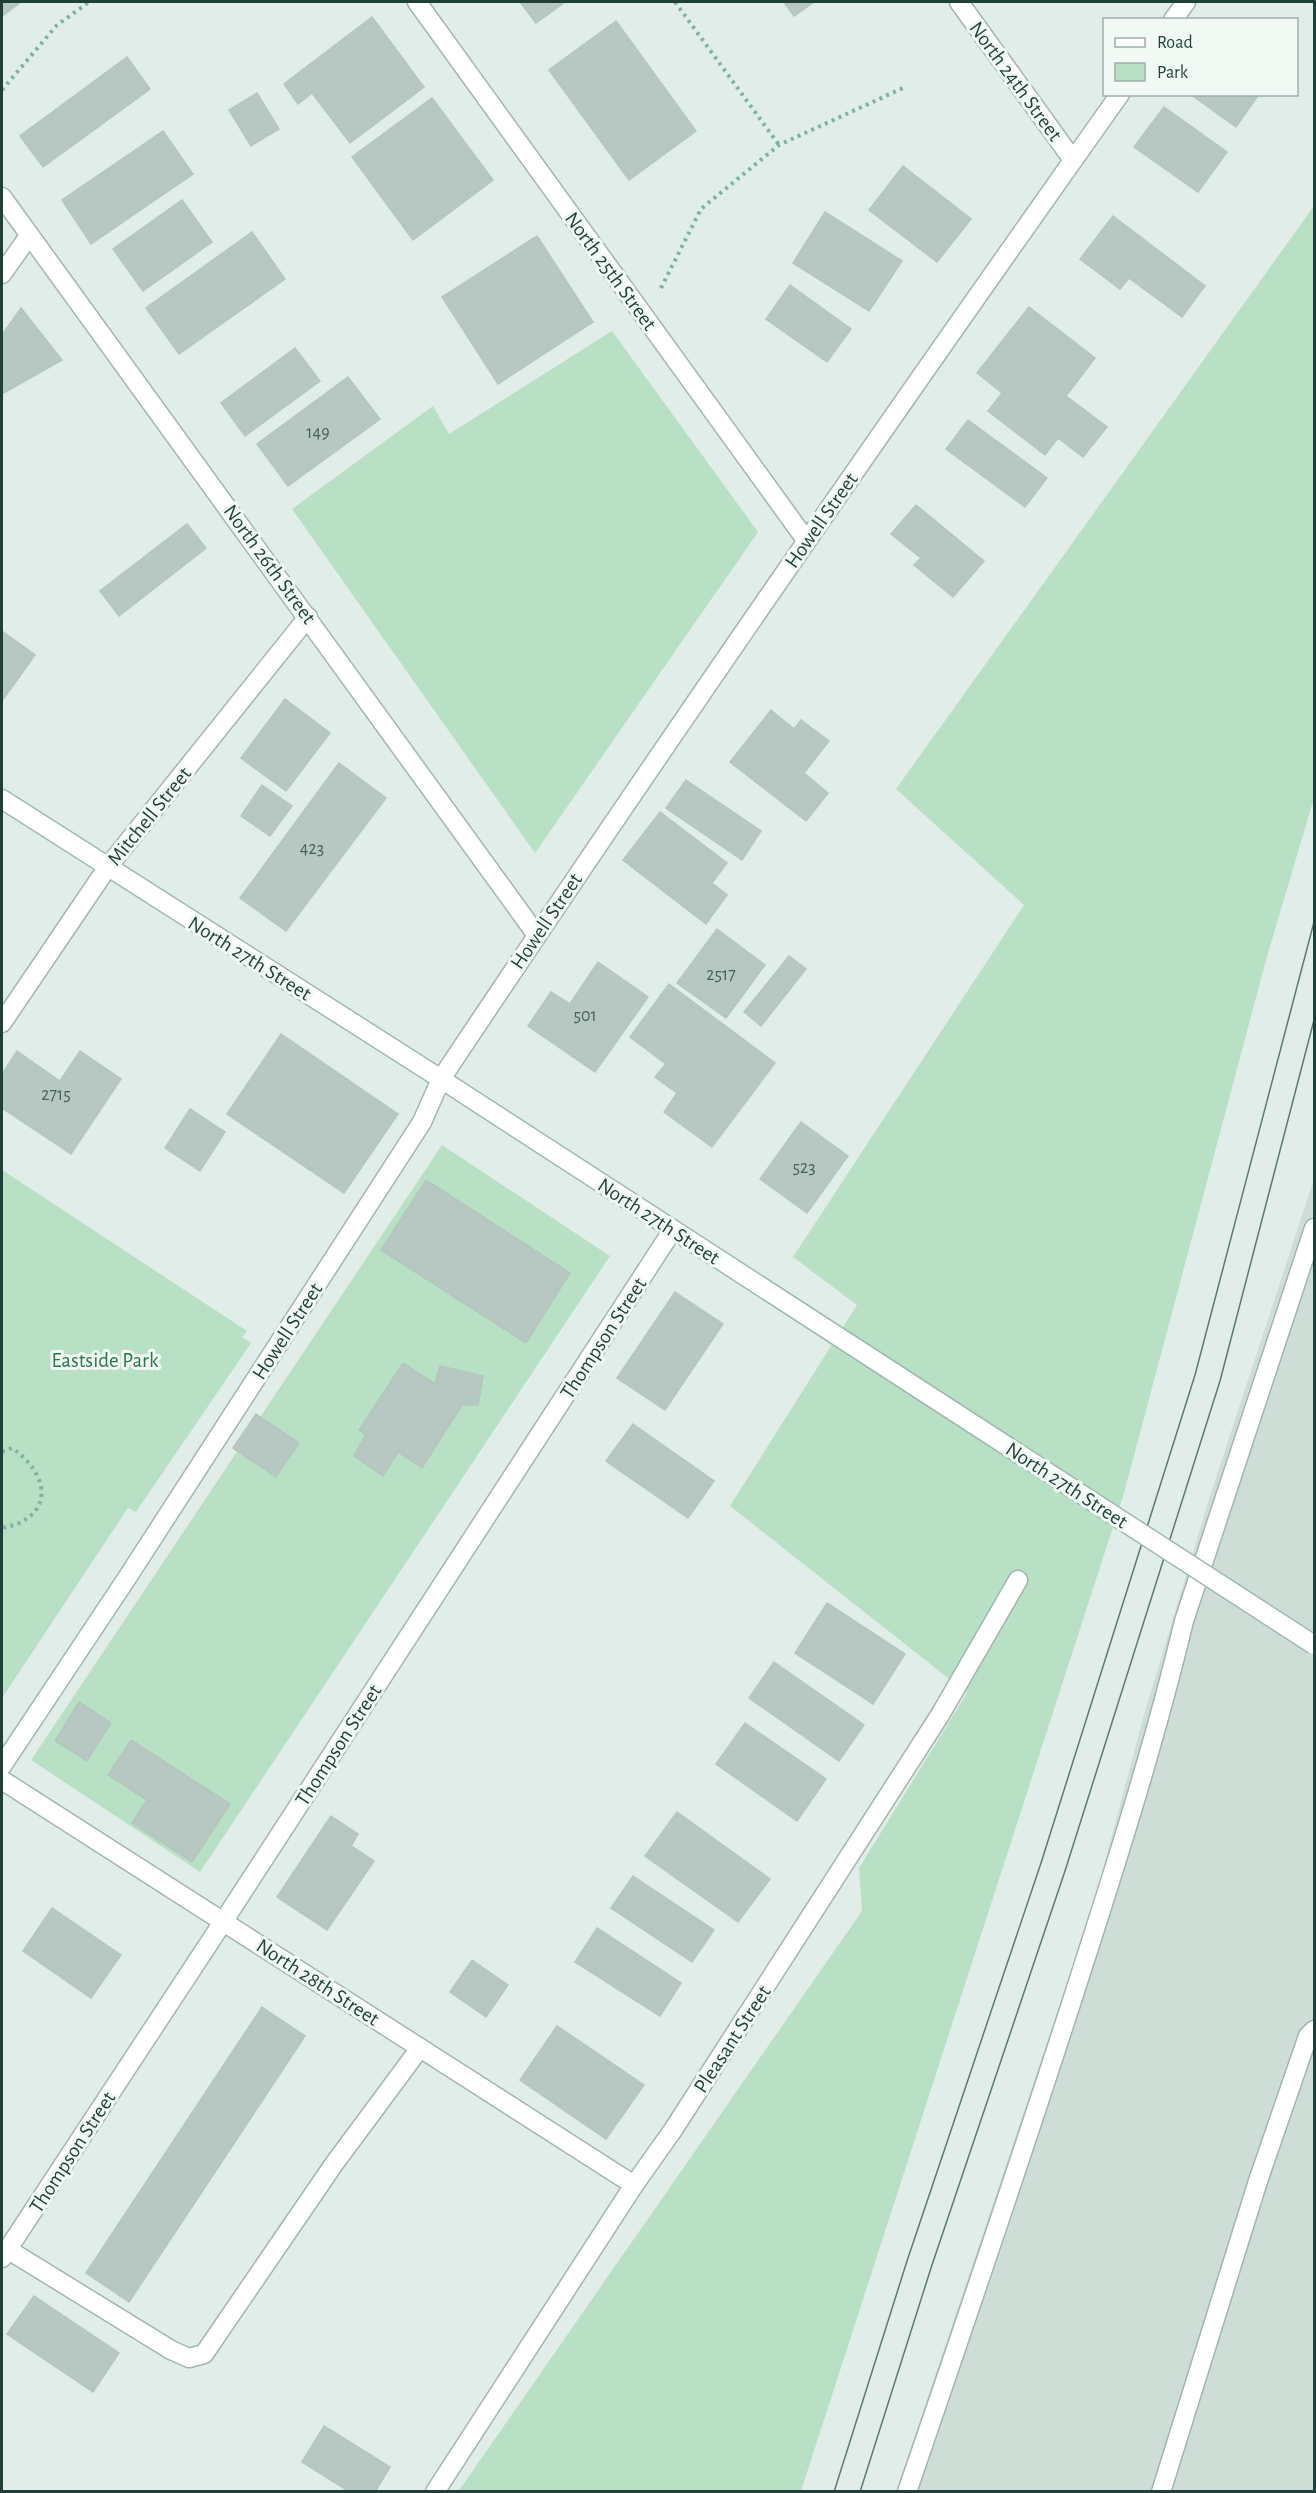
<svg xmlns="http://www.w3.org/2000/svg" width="1316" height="2493" viewBox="0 0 1316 2493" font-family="'Alegreya Sans',sans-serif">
<rect width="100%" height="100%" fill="#e1ede8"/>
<path fill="#cfddd7" d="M1314,1179V2491L896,2492L1095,1900L1143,1718L1209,1499Z"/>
<g fill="#b8e0c4">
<path d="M1314,206V798L1266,960L1124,1493L801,2491L458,2492L862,1911L859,1868L967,1693L730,1506L857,1305L793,1257L1024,905L896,789Z"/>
<path d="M612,331L758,532L535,853L292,509L433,406L449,434Z"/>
<path d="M442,1145L610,1256L200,1872L31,1760Z"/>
<path d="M2,1170L247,1331L242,1337L251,1343L136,1512L128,1508L2,1698Z"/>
</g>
<g fill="#b6c8c1" stroke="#b3c7bf" stroke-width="1.5">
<path d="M2,2H21L2,16Z"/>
<path d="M520,2H565L536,23Z"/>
<path d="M784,2H814L794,16Z"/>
<path d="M372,17L424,87L350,143L312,93L298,104L284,84Z"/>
<path d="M616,21L696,131L629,180L549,70Z"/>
<path d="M127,57L150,89L43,167L20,136Z"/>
<path d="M257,93L279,129L251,146L229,110Z"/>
<path d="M1190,94H1259L1236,127Z"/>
<path d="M432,98L493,180L413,240L352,157Z"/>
<path d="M1164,107L1227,152L1198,192L1134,147Z"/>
<path d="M163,131L193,174L91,244L62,200Z"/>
<path d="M903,166L971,219L937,262L869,210Z"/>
<path d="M182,200L212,242L143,291L113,249Z"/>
<path d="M825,212L902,261L869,311L793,263Z"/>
<path d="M1113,216L1205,286L1182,317L1129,278L1120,289L1080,259Z"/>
<path d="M252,232L285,279L179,354L146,308Z"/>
<path d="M537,236L593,322L498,384L442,297Z"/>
<path d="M790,285L851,329L827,362L766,319Z"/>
<path d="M1029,307L1095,358L1066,396L1107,427L1083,457L1058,438L1045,455L988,411L1002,393L977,373Z"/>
<path d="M21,308L62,360L2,394V335Z"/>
<path d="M295,348L320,381L245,436L221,403Z"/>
<path d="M348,377L380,419L288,486L257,444Z"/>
<path d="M968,420L1047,478L1025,507L946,449Z"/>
<path d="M916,505L984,561L953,597L914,565L921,558L891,534Z"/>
<path d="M187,524L206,548L119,616L100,591Z"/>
<path d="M2,631L35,655L2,701Z"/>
<path d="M285,699L330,733L286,791L241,758Z"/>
<path d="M771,710L794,729L801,720L829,741L804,773L828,793L806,821L730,762Z"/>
<path d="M339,763L386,798L286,931L240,898Z"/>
<path d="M686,780L761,831L742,860L666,808Z"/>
<path d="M262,785L292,806L270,836L241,816Z"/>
<path d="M660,812L727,863L712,883L727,895L706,924L623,860Z"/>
<path d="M717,929L765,965L726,1018L677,983Z"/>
<path d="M789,956L806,969L761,1026L744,1012Z"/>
<path d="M598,962L648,997L595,1072L528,1026L551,992L570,1004Z"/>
<path d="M669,984L775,1063L712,1147L664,1112L677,1093L655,1077L666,1064L630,1037Z"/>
<path d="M281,1034L398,1114L344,1193L227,1114Z"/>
<path d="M17,1051L60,1081L80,1051L121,1079L71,1154L2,1108V1074Z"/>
<path d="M190,1109L225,1132L200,1171L165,1148Z"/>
<path d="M801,1122L848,1156L807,1213L760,1179Z"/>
<path d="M426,1180L570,1273L526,1343L381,1250Z"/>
<path d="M675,1292L723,1324L665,1410L617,1378Z"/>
<path d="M403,1363L435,1384L440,1366L483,1376L478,1405H462L422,1468L398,1452L383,1476L354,1456L366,1434L359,1430Z"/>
<path d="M256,1414L299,1443L276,1477L233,1448Z"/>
<path d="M633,1424L714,1481L688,1518L606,1461Z"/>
<path d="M827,1603L905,1654L873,1704L795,1653Z"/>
<path d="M774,1662L864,1725L839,1761L749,1698Z"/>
<path d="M79,1702L111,1723L87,1761L55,1741Z"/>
<path d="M745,1723L826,1779L797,1821L716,1764Z"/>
<path d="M131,1740L230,1804L192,1862L132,1823L147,1800L108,1775Z"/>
<path d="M677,1812L770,1879L738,1922L645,1856Z"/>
<path d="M331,1816L358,1834L351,1846L374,1861L327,1930L277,1897Z"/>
<path d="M633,1876L714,1930L692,1962L611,1908Z"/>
<path d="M52,1908L121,1955L91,1998L23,1951Z"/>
<path d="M597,1928L681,1983L660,2016L575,1962Z"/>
<path d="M472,1960L508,1985L486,2017L450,1992Z"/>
<path d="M262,2007L305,2036L129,2302L86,2273Z"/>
<path d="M557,2026L644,2085L606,2139L520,2080Z"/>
<path d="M34,2296L119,2353L93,2392L7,2334Z"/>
<path d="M324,2426L390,2467L375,2492H350L302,2462Z"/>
</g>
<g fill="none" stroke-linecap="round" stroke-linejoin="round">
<defs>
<g id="lane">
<path d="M2,1766L127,1578L422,1122L441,1079"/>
<path d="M7,2249L171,2350L189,2358L204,2354L334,2164L420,2048"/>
<path d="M907,2492C962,2332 1016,2173 1068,2013C1110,1883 1152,1754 1184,1621L1314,1228"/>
<path d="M1161,2492L1258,2181L1308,2036L1314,2030"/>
</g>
<g id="street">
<path d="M417,2L806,540"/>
<path d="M959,2L1073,160"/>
<path d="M1173,20L1186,2"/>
<path d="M2,197L536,934"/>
<path d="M2,274L29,236"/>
<path d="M2,1023L107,868L308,617"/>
<path d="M441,1079C662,747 889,420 1120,94"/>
<path d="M2,1780L634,2185"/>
<path d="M2,2258L223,1922L672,1231"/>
<path d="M435,2492L634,2185L673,2130L940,1715L1018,1580"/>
</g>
<path id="secondary" d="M2,799L441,1079L1061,1481"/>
</defs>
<use href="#lane" stroke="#a3b5b0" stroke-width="21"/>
<use href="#street" stroke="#a3b5b0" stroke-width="21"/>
<use href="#secondary" stroke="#9ebab1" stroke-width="21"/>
<g stroke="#7eb3a4" stroke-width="4" stroke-dasharray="3 4.5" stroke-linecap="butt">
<path d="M675,2L779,145"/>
<path d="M2,90L57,25L89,2"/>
<path d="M661,288L701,209L779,145L903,88"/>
<path d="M2,1452L12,1448C51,1475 55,1518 2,1528"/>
</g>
<use href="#lane" stroke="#fff" stroke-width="18"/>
<use href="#street" stroke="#fff" stroke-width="18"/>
<use href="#secondary" stroke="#fff" stroke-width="18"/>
<g stroke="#5a7b73" stroke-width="1.5">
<path d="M834,2492L907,2261L1041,1863L1195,1375L1314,922"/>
<path d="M860,2492L931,2268L1065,1871L1220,1381L1314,1020"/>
</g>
<defs>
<path id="secondary-bridge" d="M1061,1481L1314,1645"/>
</defs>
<use href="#secondary-bridge" stroke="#9ebab1" stroke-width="21" stroke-linecap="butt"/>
<use href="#secondary-bridge" stroke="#fff" stroke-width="18"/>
</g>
<g text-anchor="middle" stroke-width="6" stroke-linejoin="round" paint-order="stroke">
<g font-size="18" fill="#45615a">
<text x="318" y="438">149</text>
<text x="312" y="854">423</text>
<text x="721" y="980">2517</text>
<text x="585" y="1021">501</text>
<text x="56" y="1100">2715</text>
<text x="804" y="1173">523</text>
</g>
<g font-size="21" fill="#1f3f38" stroke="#f2f9f5">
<text transform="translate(1016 81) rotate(54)" y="7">North 24th Street</text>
<text transform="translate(611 271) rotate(54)" y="7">North 25th Street</text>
<text transform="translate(821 520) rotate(-55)" y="7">Howell Street</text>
<text transform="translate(270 564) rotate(54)" y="7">North 26th Street</text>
<text transform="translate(149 816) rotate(-51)" y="7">Mitchell Street</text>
<text transform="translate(546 921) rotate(-56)" y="7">Howell Street</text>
<text transform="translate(250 958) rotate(32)" y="7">North 27th Street</text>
<text transform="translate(659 1221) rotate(33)" y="7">North 27th Street</text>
<text transform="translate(287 1331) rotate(-57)" y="7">Howell Street</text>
<text transform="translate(603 1338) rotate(-57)" y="7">Thompson Street</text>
<text transform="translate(1067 1485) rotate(33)" y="7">North 27th Street</text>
<text transform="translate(338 1745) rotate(-57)" y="7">Thompson Street</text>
<text transform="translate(318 1982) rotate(33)" y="7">North 28th Street</text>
<text transform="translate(732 2039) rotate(-57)" y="7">Pleasant Street</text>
<text transform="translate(72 2152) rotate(-57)" y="7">Thompson Street</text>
</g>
<g font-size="21" fill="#267a49" stroke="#f2f9f5">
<text x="105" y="1367">Eastside Park</text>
</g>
</g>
<rect width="1316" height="2493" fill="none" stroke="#1f3f38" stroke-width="6"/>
<rect x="1103" y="18" width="195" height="78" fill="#f2f9f5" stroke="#9eafa9" stroke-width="1.5"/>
<rect x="1115" y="38" width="30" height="9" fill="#ffffff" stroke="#9eafa9" stroke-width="1.5"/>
<text x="1157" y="48" font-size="18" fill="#1f3f38">Road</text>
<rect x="1115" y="63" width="30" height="18" fill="#b8e0c4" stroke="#9eafa9" stroke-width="1.5"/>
<text x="1157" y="78" font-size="18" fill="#1f3f38">Park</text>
</svg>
